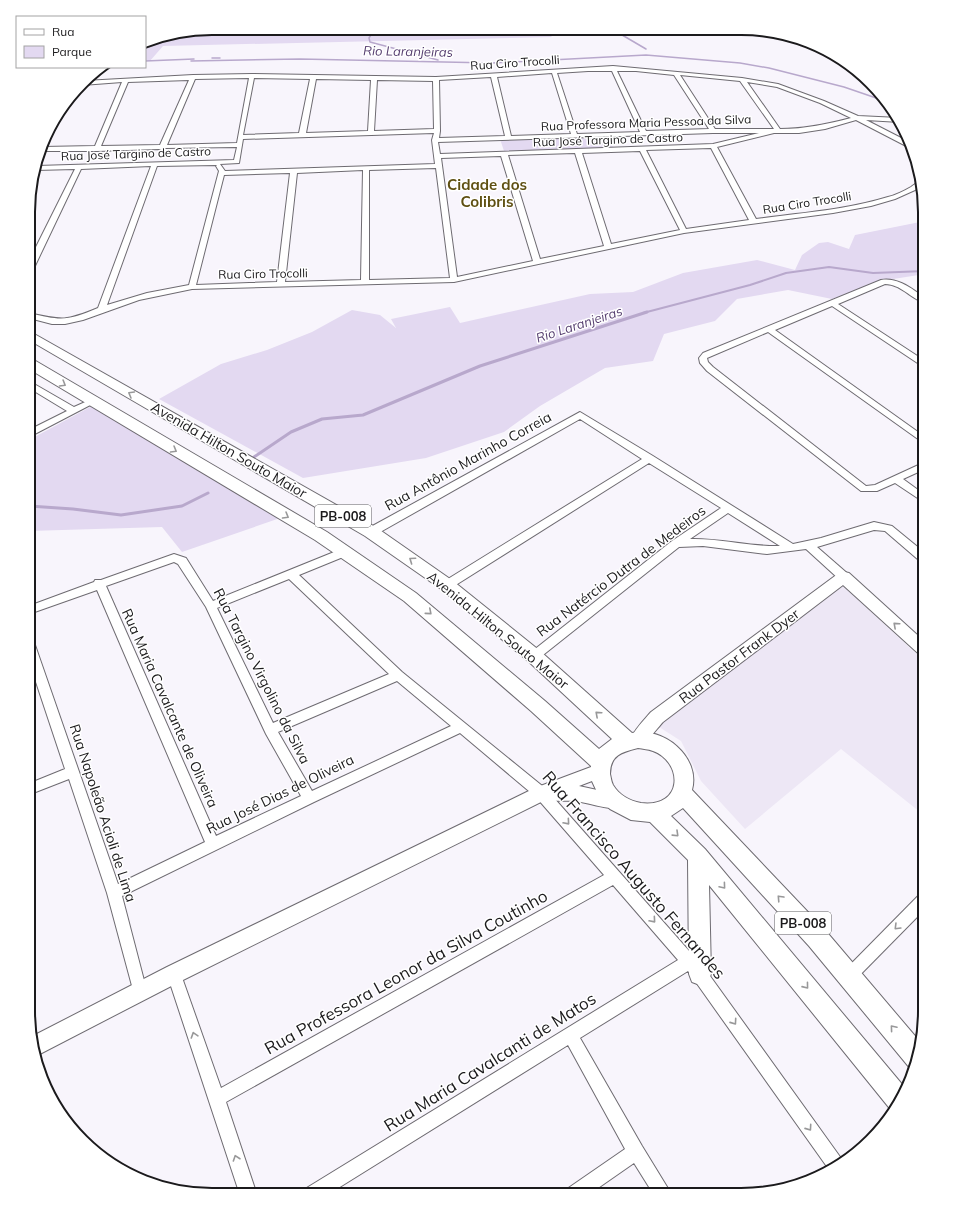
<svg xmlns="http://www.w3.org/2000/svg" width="953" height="1223" viewBox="0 0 953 1223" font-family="Mulish,sans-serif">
<rect width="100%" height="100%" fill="#f8f5fc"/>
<path fill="#ede7f5" d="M843,586L925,662V816L841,749L745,829L701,781L681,741L656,725Z"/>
<g fill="#e3d9f1">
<path d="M212,28L272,30L330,36L345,32L347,28L544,29L552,37L163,46L150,61H145V42L152,38Z"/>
<path d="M600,137L615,148L504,151L500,139Z"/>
<path d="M925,221V274L887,280L832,299L788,290L737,299L715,321L664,334L653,361L605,368L540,406L504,432L426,458L303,478L159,399L221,364L267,350L312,332L352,310L380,315L396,328L391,319L450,307L460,323L590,294L633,292L683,273L757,260L795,270L802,255L819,243L828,242L849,249L855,235Z"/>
<path d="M92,406L286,516L182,552L162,527L29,531V440Z"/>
</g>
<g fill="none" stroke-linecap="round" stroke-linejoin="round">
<g stroke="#b8a8cc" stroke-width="1.5">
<path d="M375,28L369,38L370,42L438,60"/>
<path d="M617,32L646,49"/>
<path d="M212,58H220"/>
<path d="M145,61L194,59"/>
<path d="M191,61L300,59L492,63L646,55L740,63L769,68L844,87L882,100"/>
</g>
<path stroke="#b8a8cc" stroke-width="2" d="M643,313L750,285L786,273L829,267L873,273L925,271"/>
<g stroke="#b8a8cc" stroke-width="3">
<path d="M254,457L291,432L322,419L363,415L480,366L647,312"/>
<path d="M29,506L73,509L121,515L182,506L208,493"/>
</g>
<defs>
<g id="street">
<path d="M624,29L655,31L715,29C702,35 636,36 624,29Z"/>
<path d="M777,34L786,37H775V35Z"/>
<path d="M613,66L742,78L778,84L824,101L858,116L899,118L901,120L900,122L866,120L905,140L910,143L912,149L856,120L825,129L799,133H774L717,147L756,219C800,213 846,210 888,197C896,195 904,191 911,187C914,185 917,182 921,181L922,186L915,190L895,199L871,206L833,213L684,233L454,282L192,289L139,300L83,320L65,324H52L29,318V313C62,321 67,321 98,308L151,166L81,169L33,270L29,272V261L75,169L36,170L37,166L234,160L237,147L165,148L162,150L159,149L97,151H42L43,147L95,146L122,82L82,85L84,81L193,75L252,74L436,77ZM588,71H612L640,132L577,134L557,73ZM617,71H636L674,75L709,129L646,131ZM552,73L571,134L511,136L497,77ZM680,75L740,81L774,129H715ZM491,77L505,136L439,138L440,131L439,80ZM249,78L237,143L167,145L195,79ZM254,78L310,79L299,133L243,135ZM316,79L371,80L368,131L306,133ZM189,80L160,145L101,146L128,82ZM377,80L433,81L434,129L374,131ZM747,82L777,87L820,103L851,118C828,124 805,129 780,129ZM434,133L432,140L435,164L225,171L220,164L239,163L243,139ZM713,133H759L713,144L440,154L438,142ZM711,148L749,220L686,229L646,150ZM640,151L680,230L611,244L582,153ZM575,153L604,246L540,259L508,155ZM501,156L533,261L457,277L441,158ZM217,165L216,166L219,171L189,285L147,293L107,305L157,166ZM436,168L450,278L369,280V170ZM363,170L361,280L285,282L297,173ZM290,173L277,282L196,285L224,175Z"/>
<path d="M881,280C898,277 912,289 925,298V303C911,299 901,284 885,284L838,304L925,361V368L832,306L775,330L925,437V444L768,332L707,358L708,362L713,367L866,486L875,485L925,462V469L903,479L925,495V503L895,483L877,491H861L707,371L700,363L699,358L703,353Z"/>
<path d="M29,381L74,407L92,399L96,402L29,437V430L67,411L29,388Z"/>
<path d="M580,412L653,456L793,544L821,538L874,522L892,526L925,553V563L921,562L885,531L874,530L817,547L848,574L849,577L848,580H840L806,549L767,554L703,546L679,547L538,659L534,661L530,659L528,656L530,653L672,541L721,508L649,463L451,588H443L442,585L443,582L642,459L580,419L375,535H367L366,532L367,529ZM728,513L780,546C750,547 720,538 690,539Z"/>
<path d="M344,548L348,549L349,552L348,555L299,575L402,672L546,789L705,969L843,1161L830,1171L688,971L580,1038L642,1146L672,1195H654L634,1163L588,1195H565L567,1189L625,1149L568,1045L327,1195H303L305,1189L678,960L613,885L226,1102L257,1195H240L167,974L169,969L174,967L179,969L221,1088L604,875L536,797L460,733L314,802L122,896L147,992L145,997L140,999L135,997L107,893L69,779L28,795V784L65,769L29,661V641L33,642L35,645L118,884L205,842L97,590L29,614V606L94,582L95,580H101L174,554L186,558L213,601ZM174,562L178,564L206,607L266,734L301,796L216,836L106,586ZM289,579L389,674L273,723L217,608ZM397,681L451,726L312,791L278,732Z"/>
<path d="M925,892V909L854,981L849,983L844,981L842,976L844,971L920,894Z"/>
</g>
<g id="secondary">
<path d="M844,572L849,573L925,642V657L920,655L843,585L663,722C658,727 644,747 638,747C638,747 633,745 632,745L630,740C635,729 643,721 651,712L839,573Z"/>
<path d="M599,764L605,766L608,771L605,776L579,786L620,795L623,801L620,807C608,811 588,802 574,801C565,800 555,802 547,799L181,981L34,1057L31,1037L167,967L535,788Z"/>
</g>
<path id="primary" d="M29,331L377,528L453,581L540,651L632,733C663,726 701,757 692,790L825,930L921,1043L916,1069L909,1067L809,946L683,808L671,816L705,849L906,1089L895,1111L891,1110L709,885L711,974L708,982L700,985L692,982L689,974L688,860L650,822L631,820L610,809L599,798L597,792L591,779V766L531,711L404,601L315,540L29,369V359L34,360L327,532L416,593L545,701L599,749L612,739L528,661L441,589L365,536L29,340ZM638,748C643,749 648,749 653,751C683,762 684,808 641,803C630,801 619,795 613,785C611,781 611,778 610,774C610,755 622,752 638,748Z"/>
</defs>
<use href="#street" stroke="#6e6b71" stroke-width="2"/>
<use href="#secondary" stroke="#6e6b71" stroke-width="2"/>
<use href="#primary" stroke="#6e6b71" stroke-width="2"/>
<use href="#street" fill="#fff" fill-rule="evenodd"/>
<use href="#secondary" fill="#fff" fill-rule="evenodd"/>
<use href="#primary" fill="#fff" fill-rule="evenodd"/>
</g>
<defs><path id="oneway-chevron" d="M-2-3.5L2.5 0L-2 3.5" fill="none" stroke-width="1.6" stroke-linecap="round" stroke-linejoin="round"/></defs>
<g stroke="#989899">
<use href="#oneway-chevron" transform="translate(63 384) rotate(31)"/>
<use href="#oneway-chevron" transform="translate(131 394) rotate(-150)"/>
<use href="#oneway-chevron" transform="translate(174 450) rotate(30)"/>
<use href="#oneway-chevron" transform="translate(286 516) rotate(30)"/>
<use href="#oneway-chevron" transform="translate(412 560) rotate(-145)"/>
<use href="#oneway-chevron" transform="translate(429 612) rotate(41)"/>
<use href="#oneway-chevron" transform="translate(896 625) rotate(-138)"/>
<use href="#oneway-chevron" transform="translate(598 714) rotate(-138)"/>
<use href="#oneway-chevron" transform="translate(567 822) rotate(49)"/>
<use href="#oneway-chevron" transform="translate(676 834) rotate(44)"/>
<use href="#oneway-chevron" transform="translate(723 886) rotate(50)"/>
<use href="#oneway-chevron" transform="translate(780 898) rotate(-133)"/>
<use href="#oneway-chevron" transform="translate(653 920) rotate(49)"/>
<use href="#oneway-chevron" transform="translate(897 927) rotate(135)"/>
<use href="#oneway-chevron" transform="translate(806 986) rotate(51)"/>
<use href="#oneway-chevron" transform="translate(734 1022) rotate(55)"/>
<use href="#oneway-chevron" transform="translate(893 1028) rotate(-130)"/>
<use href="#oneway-chevron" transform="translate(194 1035) rotate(-108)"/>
<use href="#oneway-chevron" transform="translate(809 1128) rotate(55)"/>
<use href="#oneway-chevron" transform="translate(236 1158) rotate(-109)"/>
</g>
<g text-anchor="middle" stroke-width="3" stroke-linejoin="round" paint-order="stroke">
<g font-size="12" fill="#1b1a1c" stroke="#fff">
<text transform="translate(515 63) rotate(-4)" y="4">Rua Ciro Trocolli</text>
<text transform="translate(646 123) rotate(-2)" y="4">Rua Professora Maria Pessoa da Silva</text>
<text transform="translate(608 140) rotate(-2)" y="4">Rua José Targino de Castro</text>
<text transform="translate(136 154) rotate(-2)" y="4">Rua José Targino de Castro</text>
<text transform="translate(807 203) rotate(-9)" y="4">Rua Ciro Trocolli</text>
<text transform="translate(263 274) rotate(-1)" y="4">Rua Ciro Trocolli</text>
</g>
<g font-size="13" font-style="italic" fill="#563f70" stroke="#fff">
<text transform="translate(408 51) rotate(1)" y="5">Rio Laranjeiras</text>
<text transform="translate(579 324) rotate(-18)" y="5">Rio Laranjeiras</text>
</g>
<g fill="#fff" stroke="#5f5f60" stroke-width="1">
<rect x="315" y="505" width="56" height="22" rx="3"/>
<rect x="775" y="912" width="56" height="22" rx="3"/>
</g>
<g font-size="13" font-weight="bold" fill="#1b1a1c">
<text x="343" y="521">PB-008</text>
<text x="803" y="928">PB-008</text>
</g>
<g font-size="14" fill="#1b1a1c" stroke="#fff">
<text transform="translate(229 450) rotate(30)" y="5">Avenida Hilton Souto Maior</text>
<text transform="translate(468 461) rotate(-29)" y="5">Rua Antônio Marinho Correia</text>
<text transform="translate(621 571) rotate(-37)" y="5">Rua Natércio Dutra de Medeiros</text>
<text transform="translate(498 630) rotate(39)" y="5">Avenida Hilton Souto Maior</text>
<text transform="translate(739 656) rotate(-37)" y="5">Rua Pastor Frank Dyer</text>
<text transform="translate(262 676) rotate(63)" y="5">Rua Targino Virgolino da Silva</text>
<text transform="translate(170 708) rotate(66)" y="5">Rua Maria Cavalcante de Oliveira</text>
<text transform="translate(280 794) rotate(-26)" y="5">Rua José Dias de Oliveira</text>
<text transform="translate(103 813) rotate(72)" y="5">Rua Napoleão Acioli de Lima</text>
</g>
<g font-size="15" font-weight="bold" fill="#5f5012" stroke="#fff">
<text x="487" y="190">Cidade dos<tspan x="487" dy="17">Colibris</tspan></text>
</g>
<g font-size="17" fill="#1b1a1c" stroke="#fff">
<text transform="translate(634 875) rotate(49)" y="6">Rua Francisco Augusto Fernandes</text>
<text transform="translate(406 972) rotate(-29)" y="6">Rua Professora Leonor da Silva Coutinho</text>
<text transform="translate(490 1062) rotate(-32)" y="6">Rua Maria Cavalcanti de Matos</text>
</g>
</g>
<path d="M0 0H953V1223H0ZM212 35H741A177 177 0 0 1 918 212V1011A177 177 0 0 1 741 1188H212A177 177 0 0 1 35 1011V212A177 177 0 0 1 212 35Z" fill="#fff" fill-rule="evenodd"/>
<path fill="none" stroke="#1b1a1c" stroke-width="2" d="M212 35H741A177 177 0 0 1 918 212V1011A177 177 0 0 1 741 1188H212A177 177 0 0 1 35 1011V212A177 177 0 0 1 212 35Z"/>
<rect x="16" y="16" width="130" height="52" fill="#ffffff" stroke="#a4a3a4"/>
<rect x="24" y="29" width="20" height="6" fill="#ffffff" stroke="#a4a3a4"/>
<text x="52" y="36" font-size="12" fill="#1b1a1c">Rua</text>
<rect x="24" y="46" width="20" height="12" fill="#e3d9f1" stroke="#a4a3a4"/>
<text x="52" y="56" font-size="12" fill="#1b1a1c">Parque</text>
</svg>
